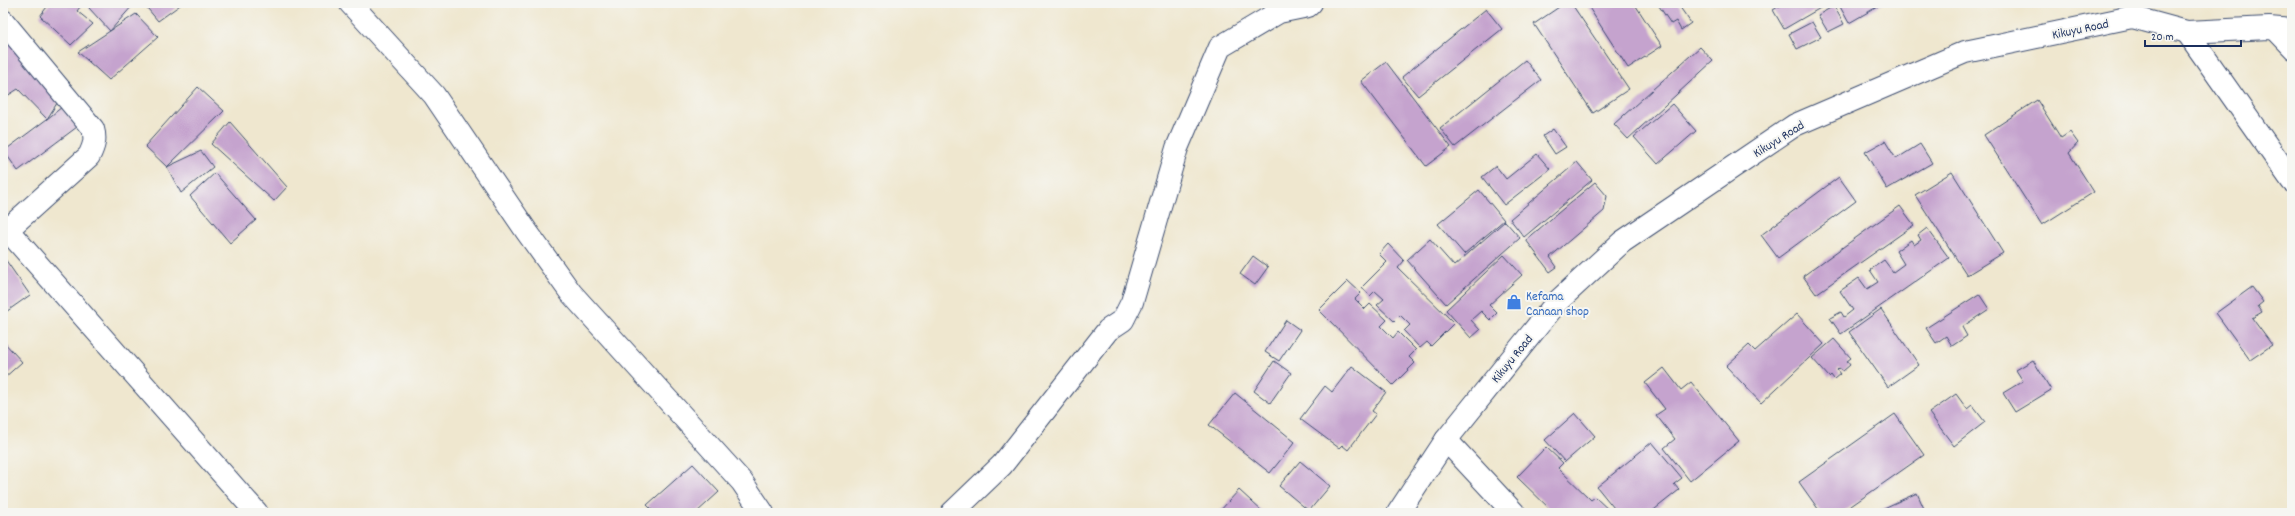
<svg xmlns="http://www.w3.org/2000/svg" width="2295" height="516" viewBox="0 0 2295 516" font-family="Dekko,sans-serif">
<rect width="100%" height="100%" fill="#f6f6f2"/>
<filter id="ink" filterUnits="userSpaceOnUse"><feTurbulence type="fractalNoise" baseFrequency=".025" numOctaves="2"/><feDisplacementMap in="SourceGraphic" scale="8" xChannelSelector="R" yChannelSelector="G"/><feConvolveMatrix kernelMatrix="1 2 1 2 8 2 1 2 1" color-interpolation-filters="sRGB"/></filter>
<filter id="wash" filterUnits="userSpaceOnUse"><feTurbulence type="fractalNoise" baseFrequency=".012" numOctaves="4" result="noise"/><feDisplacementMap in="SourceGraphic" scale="16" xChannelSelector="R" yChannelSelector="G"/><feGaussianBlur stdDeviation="0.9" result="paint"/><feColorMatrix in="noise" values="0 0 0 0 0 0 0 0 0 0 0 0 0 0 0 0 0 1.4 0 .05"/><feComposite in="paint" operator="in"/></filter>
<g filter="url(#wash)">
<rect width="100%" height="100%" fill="#efe7cf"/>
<g id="blocks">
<g fill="#c5a3ce">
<path d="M50,3H83L77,11L93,24L71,45L40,16Z"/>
<path d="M91,3H131L133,5L110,31L136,14L158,37L109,80L78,52L110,31L89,8Z"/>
<path d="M143,3H183L158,21Z"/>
<path d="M1565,3H1571L1629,89L1593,113L1534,24Z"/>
<path d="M1586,3H1634L1662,46L1628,68Z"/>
<path d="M1657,3H1677L1691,23L1681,30L1676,21L1671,24Z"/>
<path d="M1785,3H1829L1784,29L1773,10Z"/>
<path d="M1838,3H1884L1849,23Z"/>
<path d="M1834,6L1844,24L1828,32L1818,15Z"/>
<path d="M1486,9L1502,29L1418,96L1402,77Z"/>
<path d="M1812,22L1821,37L1797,49L1789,34Z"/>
<path d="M3,33L59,100L47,119L62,107L77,127L18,171L4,151L47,119L18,89L7,96L3,89Z"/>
<path d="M1700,47L1713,61L1628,139L1614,124Z"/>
<path d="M1525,60L1541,80L1455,147L1440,128Z"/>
<path d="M1386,62L1451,147L1426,166L1361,81Z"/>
<path d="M198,87L224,111L167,167L201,151L213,167L181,193L167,167L145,146Z"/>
<path d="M2037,100L2061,138L2070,132L2078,143L2069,153L2094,192L2042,225L1984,135Z"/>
<path d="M1672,104L1696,131L1658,164L1634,137Z"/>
<path d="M230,122L287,187L274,201L211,144Z"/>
<path d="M1553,129L1566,147L1555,154L1543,136Z"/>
<path d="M1885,141L1896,159L1920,144L1932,163L1887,189L1865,152Z"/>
<path d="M1537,154L1550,169L1504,205L1482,177L1496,166L1506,179Z"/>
<path d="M1577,162L1592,180L1524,237L1510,219Z"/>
<path d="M1952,172L2003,253L1967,275L1915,195Z"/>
<path d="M215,173L256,220L230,243L190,196Z"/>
<path d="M1839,177L1856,201L1778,258L1761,235Z"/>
<path d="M1595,182L1607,196L1604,211L1550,257L1557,267L1550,272L1526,240Z"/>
<path d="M1479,190L1504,220L1464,254L1438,224Z"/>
<path d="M1900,206L1914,225L1816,294L1803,276Z"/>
<path d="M1505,221L1520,238L1446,304L1407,260L1430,239L1454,266Z"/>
<path d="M1927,228L1949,258L1841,334L1830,318L1841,312L1844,317L1853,310L1840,291L1859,278L1867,289L1878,282L1870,270L1884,260L1893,272L1904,264L1896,251L1911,240L1914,245L1921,240L1918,235Z"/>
<path d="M1388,244L1404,261L1398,268L1454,323L1431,346L1427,342L1420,348L1404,331L1410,325L1400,315L1394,321L1377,305L1384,299L1375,291L1370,296L1362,287L1387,262L1379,254Z"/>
<path d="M1504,255L1522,275L1489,305L1497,313L1490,320L1481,311L1471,320L1480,330L1471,338L1446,310Z"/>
<path d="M1253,256L1268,267L1255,285L1240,274Z"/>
<path d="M5,259L30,295L3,314V261Z"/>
<path d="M1348,281L1361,293L1355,299L1365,309L1370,304L1387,320L1381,326L1393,338L1398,332L1416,350L1409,357L1415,363L1393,385L1319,310Z"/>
<path d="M2252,287L2263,302L2258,306L2262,312L2252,318L2272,345L2250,360L2216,313Z"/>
<path d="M1979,294L1989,309L1962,327L1967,336L1952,346L1946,336L1936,343L1926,328Z"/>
<path d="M1881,309L1919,365L1888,387L1849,332Z"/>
<path d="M1797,314L1824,344L1761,403L1726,366L1749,345L1755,351Z"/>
<path d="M1286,320L1300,330L1279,361L1265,352Z"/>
<path d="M1834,339L1851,358L1847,361L1850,365L1843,371L1839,368L1837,370L1840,374L1834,379L1831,375L1829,377L1812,358Z"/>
<path d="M3,341L22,362L3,379Z"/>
<path d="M2033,360L2051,390L2015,412L2003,393L2023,381L2016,370Z"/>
<path d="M1274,361L1291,373L1270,403L1254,391Z"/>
<path d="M1352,366L1386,392L1372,411L1376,414L1348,450L1342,445L1339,448L1300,419L1325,386L1332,392Z"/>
<path d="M1664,368L1681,390L1691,382L1739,441L1690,481L1664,448L1675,439L1656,415L1665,409L1645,383Z"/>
<path d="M1235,393L1295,442L1270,473L1209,425Z"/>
<path d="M1956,394L1967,409L1972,405L1985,422L1954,446L1929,413Z"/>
<path d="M1575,413L1595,436L1565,462L1545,440Z"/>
<path d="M1895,414L1924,455L1841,513H1821L1799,482Z"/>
<path d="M1652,442L1682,478L1674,484L1679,490L1650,513H1618L1597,487Z"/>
<path d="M1546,447L1563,463L1558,468L1591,500L1595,497L1612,513H1554L1517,477Z"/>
<path d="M1300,461L1330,486L1309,511L1279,486Z"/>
<path d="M693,464L719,492L696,513H655L647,505Z"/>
<path d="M1239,490L1264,513H1218Z"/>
<path d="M1917,493L1926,513H1873Z"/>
</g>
</g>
</g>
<g filter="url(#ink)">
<use href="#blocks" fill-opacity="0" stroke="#3b4b6f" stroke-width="1"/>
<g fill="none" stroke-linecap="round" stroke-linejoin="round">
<defs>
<path id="lane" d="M2269,28L2292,52"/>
<g id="street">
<path d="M350,3L434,95L527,232L571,293L742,482L763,513"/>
<path d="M3,21L93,129C96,139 94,146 89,156L7,230"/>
<path d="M2187,32L2292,181"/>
<path d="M3,225L257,513"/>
<path d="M1446,440L1514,513"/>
<path d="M952,513L1002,465L1108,330L1123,320L1132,302L1177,148L1220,47L1279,12L1308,6L1311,3"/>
</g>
<path id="secondary" d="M1398,513L1446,440L1557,302L1622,242L1795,125L1965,52L2132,17L2187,32L2269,28L2292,30"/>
</defs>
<use href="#lane" stroke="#3b4b6f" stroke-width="16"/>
<use href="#street" stroke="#3b4b6f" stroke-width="24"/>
<use href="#secondary" stroke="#3b4b6f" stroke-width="24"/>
<use href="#lane" stroke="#fff" stroke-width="14"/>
<use href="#street" stroke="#fff" stroke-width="22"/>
<use href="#secondary" stroke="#fff" stroke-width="22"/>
</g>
</g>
<defs>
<symbol id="shop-bare" viewBox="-9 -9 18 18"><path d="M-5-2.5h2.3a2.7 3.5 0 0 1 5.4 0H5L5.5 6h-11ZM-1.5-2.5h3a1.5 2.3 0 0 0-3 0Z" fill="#3f7fe0" stroke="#f6f6f2" stroke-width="2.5" paint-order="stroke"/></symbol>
</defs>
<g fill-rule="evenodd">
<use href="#shop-bare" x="1503" y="291" width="22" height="22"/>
</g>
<g text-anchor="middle" stroke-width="4" stroke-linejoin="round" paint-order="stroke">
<g font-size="13" fill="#1b2f5e" stroke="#f6f6f2">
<text transform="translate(2080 28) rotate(-12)" y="5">Kikuyu Road</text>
<text transform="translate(1778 138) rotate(-32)" y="5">Kikuyu Road</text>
<text transform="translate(1511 358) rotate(-51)" y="5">Kikuyu Road</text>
</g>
<g font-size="13" fill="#366cbe" stroke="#f6f6f2" text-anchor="start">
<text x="1526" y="300">Kefama<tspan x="1526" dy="15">Canaan shop</tspan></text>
</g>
</g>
<rect width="2295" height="516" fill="none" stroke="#f6f6f2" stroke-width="16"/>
<path d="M2145 40v6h96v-6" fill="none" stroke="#1b2f5e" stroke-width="2"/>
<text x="2151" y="40" font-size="12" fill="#1b2f5e" stroke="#f6f6f2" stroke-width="3" paint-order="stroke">20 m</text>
</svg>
